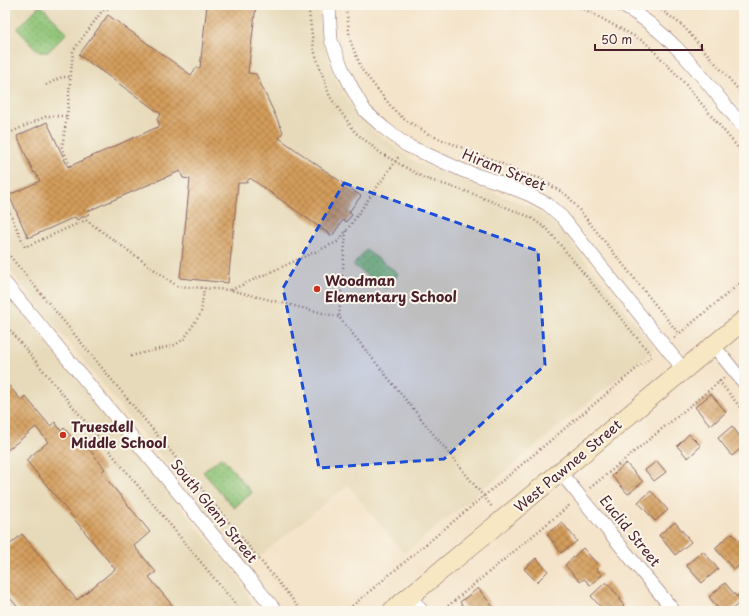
<svg xmlns="http://www.w3.org/2000/svg" width="749" height="616" viewBox="0 0 749 616" font-family="'Playpen Sans',sans-serif">
<defs>
<pattern id="park-dots" width="8" height="8" patternUnits="userSpaceOnUse"><rect width="8" height="8" fill="#8dc376"/><path d="M2 2h.1M6 6h.1" fill="none" stroke="#759e61" stroke-width="1.8" stroke-linecap="round"/></pattern>
<pattern id="building-cross-hatch" width="8" height="8" patternUnits="userSpaceOnUse"><rect width="8" height="8" fill="#d39d5c"/><path d="M0 0l8 8M0 8l8-8" fill="none" stroke="#ad7f4c"/></pattern>
</defs>
<rect width="100%" height="100%" fill="#fbf7ec"/>
<filter id="ink" filterUnits="userSpaceOnUse"><feTurbulence type="fractalNoise" baseFrequency=".025" numOctaves="2"/><feDisplacementMap in="SourceGraphic" scale="8" xChannelSelector="R" yChannelSelector="G"/><feConvolveMatrix kernelMatrix="1 2 1 2 8 2 1 2 1" color-interpolation-filters="sRGB"/></filter>
<filter id="wash" filterUnits="userSpaceOnUse"><feTurbulence type="fractalNoise" baseFrequency=".012" numOctaves="4" result="noise"/><feDisplacementMap in="SourceGraphic" scale="16" xChannelSelector="R" yChannelSelector="G"/><feGaussianBlur stdDeviation="0.9" result="paint"/><feColorMatrix in="noise" values="0 0 0 0 0 0 0 0 0 0 0 0 0 0 0 0 0 1.4 0 .05"/><feComposite in="paint" operator="in"/></filter>
<g filter="url(#wash)">
<rect width="100%" height="100%" fill="#f4e4ca"/>
<g fill="#e7daba">
<path d="M5,5H321L320,31L335,78L352,107L372,130L413,161L530,207L551,221L566,236L655,348L404,554L348,485L249,565L5,264Z"/>
<path d="M5,292L239,578L256,611H5Z"/>
</g>
<g fill="url(#park-dots)" stroke="#6c7150">
<path d="M39,6H42L67,33L48,52H39L17,29Z"/>
<path d="M366,250L398,273C395,280 392,286 385,288L353,265Z"/>
<path d="M222,457L252,493L234,508L203,472Z"/>
</g>
<g id="blocks">
<g fill="url(#building-cross-hatch)">
<path d="M207,5H256L248,73L256,74L283,132L279,138L361,196L349,212L352,215L346,222L343,220L332,236L250,178L246,183H238L228,283L180,278L190,179L183,178L180,171L88,211L89,214L77,220L75,217L28,238L9,195L40,181L35,172L34,173L17,136L47,122L68,167L160,126L157,119L161,114L79,55L108,15L191,75L196,68H200Z"/>
<path d="M5,381L21,400L25,396L50,426L55,422L61,431L64,428L77,443L81,439L105,469L101,472L150,532L134,546L156,572L149,577L177,611H21L5,592V546L6,548L22,534L77,600L115,569L26,460L48,442L36,427L5,452Z"/>
<path d="M711,394L726,412L711,426L695,407Z"/>
<path d="M732,426L744,442V446L732,456L718,438Z"/>
<path d="M689,434L701,446L688,458L677,446Z"/>
<path d="M657,461L666,472L654,481L645,470Z"/>
<path d="M626,463L643,482L628,494L612,476Z"/>
<path d="M651,491L668,510L655,521L638,502Z"/>
<path d="M562,522L577,541L561,553L547,534Z"/>
<path d="M675,522L691,542L675,555L659,535Z"/>
<path d="M732,533L744,547V561L734,570L715,548Z"/>
<path d="M583,548L599,566L596,569L602,575L590,585L584,579L580,582L565,565Z"/>
<path d="M703,551L718,569L702,583L686,565Z"/>
<path d="M536,558L548,571L537,582L524,569Z"/>
<path d="M606,582L621,599L620,601L624,605L618,611H614L610,607L606,611H604L591,596Z"/>
<path d="M725,583L737,597L743,592L744,593V599L730,611H720L709,597Z"/>
<path d="M478,588L493,607L488,611H467L460,602Z"/>
</g>
</g>
</g>
<g filter="url(#ink)">
<use href="#blocks" fill-opacity="0" stroke="#866463" stroke-width="1"/>
<g fill="none" stroke-linecap="round" stroke-linejoin="round">
<defs>
<g id="minor">
<path d="M329,5L331,40L342,68L354,92L365,111L384,128L406,145L464,171L498,182L530,195L547,204L562,217L684,370"/>
<path d="M621,5C673,32 707,84 744,128"/>
<path d="M5,283L276,611"/>
<path d="M713,345L744,383"/>
<path d="M560,472L674,611"/>
<path d="M410,596L422,611"/>
</g>
<path id="secondary" d="M392,611L744,320"/>
</defs>
<use href="#minor" stroke="#866463" stroke-width="14"/>
<use href="#secondary" stroke="#866463" stroke-width="20"/>
<g stroke="#866463" stroke-width="2.5" stroke-dasharray="1 3" stroke-linecap="butt">
<path d="M308,5L314,50L330,97L356,133L382,154L424,178L471,193L530,217L548,230L652,356"/>
<path d="M346,5L350,40L362,70L394,110L404,119L430,135L496,161L521,173L539,178L568,196L679,334"/>
<path d="M573,5L584,9L645,42L681,79L744,155"/>
<path d="M655,5L683,26L744,96"/>
<path d="M46,85L62,77H71"/>
<path d="M5,135L47,116H67"/>
<path d="M70,166L62,147L67,116L73,51L102,11L115,5"/>
<path d="M5,202L25,247L86,220L177,286L230,290L339,317"/>
<path d="M346,231L339,317L493,508"/>
<path d="M5,250L302,611"/>
<path d="M231,290L339,241L399,156"/>
<path d="M5,324L241,611"/>
<path d="M674,338L744,280"/>
<path d="M131,356L175,345L184,339L201,313L204,288"/>
<path d="M719,381L744,412"/>
<path d="M590,488L724,378"/>
<path d="M346,611L653,355"/>
<path d="M442,611L571,504"/>
</g>
<use href="#minor" stroke="#fff" stroke-width="13"/>
<use href="#secondary" stroke="#f7e8c3" stroke-width="19"/>
</g>
</g>
<path fill="#1d4ed8" fill-opacity="0.2" stroke="#1d4ed8" stroke-width="3" stroke-dasharray="8 5" stroke-linejoin="round" d="M344,183L538,251L545,365L444,459L319,468L283,288Z"/>
<g fill="#c8321e" stroke="#fbf7ec" stroke-width="1.5">
<circle cx="317" cy="289" r="4"/>
<circle cx="63" cy="435" r="4"/>
</g>
<g text-anchor="middle" stroke-width="4" stroke-linejoin="round" paint-order="stroke">
<g font-size="14" fill="#4a1f2b" stroke="#fbf7ec">
<text transform="translate(504 170) rotate(22)" y="5">Hiram Street</text>
<text transform="translate(568 466) rotate(-40)" y="5">West Pawnee Street</text>
<text transform="translate(214 511) rotate(51)" y="5">South Glenn Street</text>
<text transform="translate(630 531) rotate(51)" y="5">Euclid Street</text>
</g>
<g font-size="14" font-weight="bold" fill="#4a1f2b" stroke="#fbf7ec" text-anchor="start">
<text x="325" y="286">Woodman<tspan x="325" dy="16">Elementary School</tspan></text>
<text x="71" y="432">Truesdell<tspan x="71" dy="16">Middle School</tspan></text>
</g>
</g>
<rect width="749" height="616" fill="none" stroke="#fbf7ec" stroke-width="20"/>
<path d="M595 44v6h107v-6" fill="none" stroke="#4a1f2b" stroke-width="2"/>
<text x="601" y="44" font-size="12" fill="#4a1f2b" stroke="#fbf7ec" stroke-width="3" paint-order="stroke">50 m</text>
</svg>
